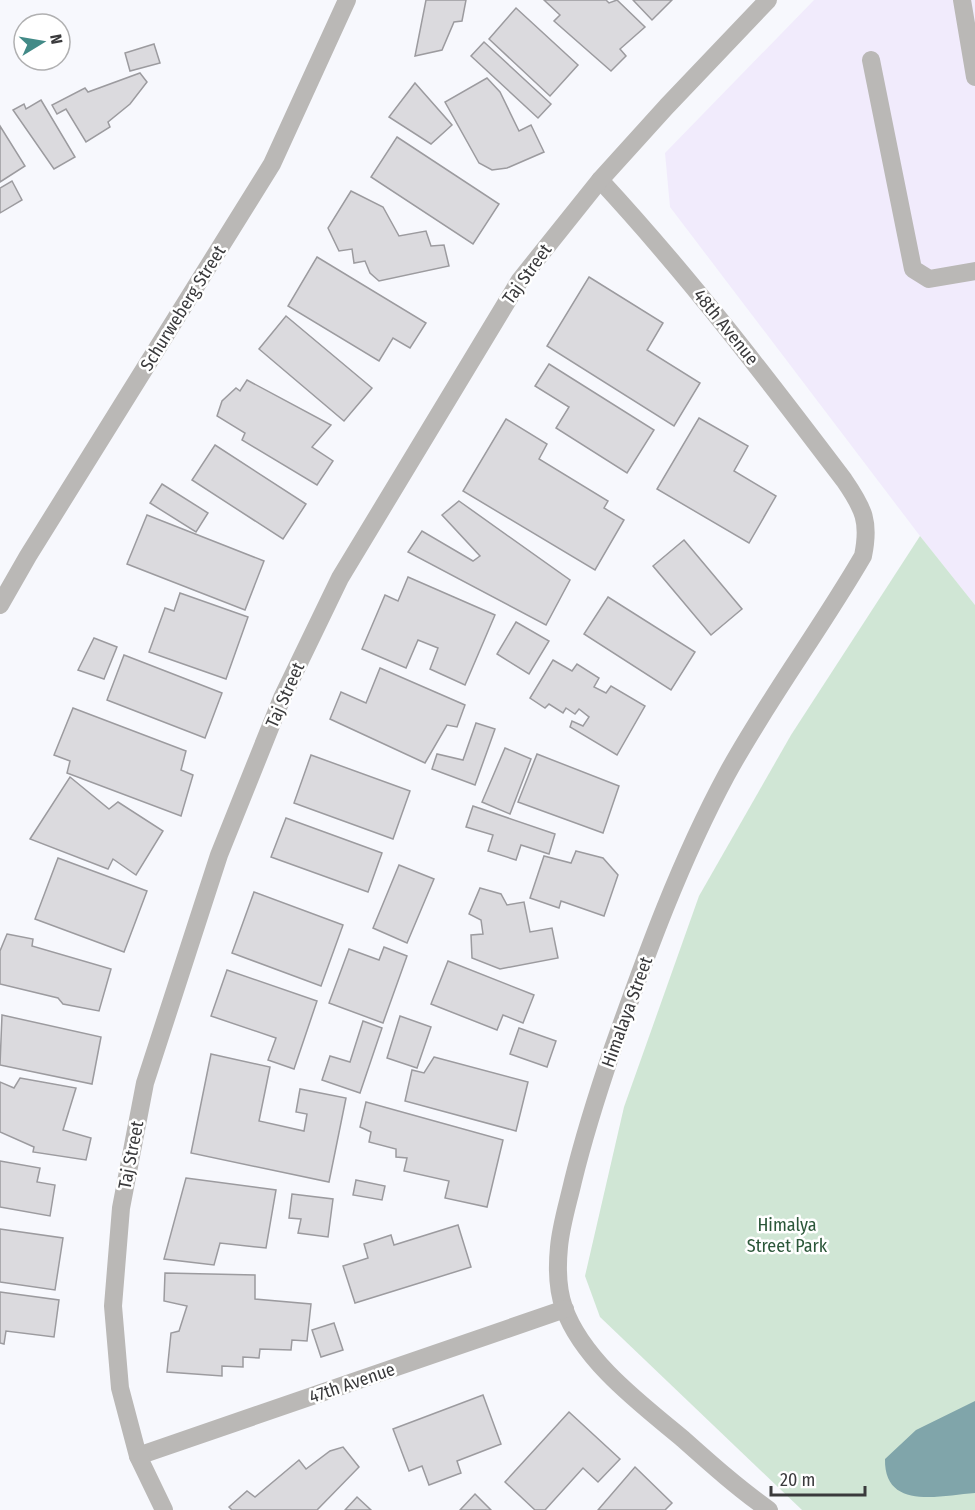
<svg xmlns="http://www.w3.org/2000/svg" width="975" height="1510" viewBox="0 0 975 1510" font-family="'Fira Sans Condensed',sans-serif">
<rect width="100%" height="100%" fill="#f7f8fd"/>
<path fill="#f1ebfc" d="M814,0H975V605L920,536L670,207L665,153Z"/>
<path fill="#d0e6d5" d="M920,536L975,605V1510H802L600,1317L585,1276L624,1107L699,896L791,735Z"/>
<path fill="#80a5aa" d="M975,1401V1493C938,1496 884,1510 885,1459L916,1430Z"/>
<g fill="#dbdade" stroke="#9c9b9f" stroke-width="1.5">
<path d="M426,0H466L462,21L454,22L442,50L415,56Z"/>
<path d="M544,0H606L609,3L617,0L645,27L620,49L626,56L611,71L554,21L560,15Z"/>
<path d="M633,0H672L652,20Z"/>
<path d="M516,8L578,65L550,96L489,39Z"/>
<path d="M484,42L551,104L538,118L471,56Z"/>
<path d="M154,44L160,63L130,71L125,53Z"/>
<path d="M140,73L147,82L130,104L108,122L110,127L86,142L66,109L57,114L52,105L85,88L88,92Z"/>
<path d="M487,78L500,92L519,131L531,125L544,152L507,168L492,170L479,163L445,102Z"/>
<path d="M415,83L452,125L431,144L389,117Z"/>
<path d="M41,100L75,157L54,169L13,110L24,104L26,109Z"/>
<path d="M0,126L25,166L0,182Z"/>
<path d="M397,137L499,204L473,244L371,177Z"/>
<path d="M12,181L22,200L0,213V188Z"/>
<path d="M351,191L383,207L399,236L426,231L431,246L444,245L449,266L379,281L370,273L365,261L354,263L352,249L339,251L328,228Z"/>
<path d="M317,257L426,323L410,348L393,338L379,361L288,306Z"/>
<path d="M589,277L663,323L647,350L700,383L674,426L547,346Z"/>
<path d="M286,316L372,388L344,421L259,349Z"/>
<path d="M549,364L654,430L627,473L556,428L569,407L535,386Z"/>
<path d="M247,380L331,425L312,447L333,461L317,485L242,440L245,433L217,416L222,401L236,388L240,391Z"/>
<path d="M699,418L748,446L734,471L776,496L749,543L657,489Z"/>
<path d="M506,419L547,444L539,459L608,501L604,508L624,520L595,570L463,491Z"/>
<path d="M215,445L306,504L283,539L192,480Z"/>
<path d="M162,484L208,513L196,532L150,503Z"/>
<path d="M459,501L570,580L546,625L408,552L422,531L473,561L480,556L442,515Z"/>
<path d="M147,515L264,561L245,610L127,564Z"/>
<path d="M684,540L742,609L711,635L653,566Z"/>
<path d="M408,577L495,615L465,685L430,669L438,648L418,640L406,668L362,649L385,595L398,601Z"/>
<path d="M180,593L248,617L226,679L149,652L165,608L174,611Z"/>
<path d="M608,597L695,652L671,690L584,634Z"/>
<path d="M516,622L549,641L529,674L497,654Z"/>
<path d="M94,638L117,647L104,679L78,670Z"/>
<path d="M124,655L222,693L205,738L107,700Z"/>
<path d="M553,660L572,671L577,664L599,678L594,687L606,693L611,686L645,706L617,755L570,727L572,721L583,726L589,717L579,709L575,714L566,708L563,713L549,704L545,708L530,698Z"/>
<path d="M380,668L465,705L457,727L447,725L425,763L330,719L341,692L366,703Z"/>
<path d="M73,708L186,751L181,770L193,775L181,816L67,773L70,761L54,755Z"/>
<path d="M476,723L495,729L475,785L432,769L437,754L463,760Z"/>
<path d="M505,748L531,759L510,814L482,802Z"/>
<path d="M537,754L619,786L603,833L518,802Z"/>
<path d="M311,755L410,791L393,839L294,803Z"/>
<path d="M70,777L109,809L118,802L163,831L136,875L113,859L108,869L30,839Z"/>
<path d="M473,806L555,834L549,854L521,845L516,860L488,851L493,835L466,827Z"/>
<path d="M286,818L382,853L368,892L271,857Z"/>
<path d="M576,851L603,858L618,875L604,916L561,901L559,908L530,898L544,856L571,863Z"/>
<path d="M58,858L147,891L124,952L35,919Z"/>
<path d="M399,865L434,879L407,943L373,928Z"/>
<path d="M480,888L501,894L507,905L524,902L530,932L552,928L558,958L500,969L472,958L471,935L483,934L481,920L469,914Z"/>
<path d="M254,892L343,925L321,986L232,953Z"/>
<path d="M7,934L33,939L32,946L111,969L99,1011L63,1004L58,998L0,984V951Z"/>
<path d="M384,947L407,956L383,1023L329,1003L349,949L379,960Z"/>
<path d="M448,961L534,995L523,1023L503,1015L497,1030L431,1004Z"/>
<path d="M227,970L317,1001L294,1069L268,1060L276,1038L211,1016Z"/>
<path d="M2,1015L101,1037L92,1084L0,1065Z"/>
<path d="M400,1016L431,1027L417,1068L387,1058Z"/>
<path d="M363,1021L382,1028L360,1093L322,1080L330,1056L350,1062Z"/>
<path d="M519,1028L556,1041L547,1067L510,1054Z"/>
<path d="M211,1054L270,1067L259,1121L304,1131L307,1114L296,1112L300,1089L346,1098L329,1182L191,1153Z"/>
<path d="M434,1057L528,1082L516,1131L405,1101L412,1070L424,1073Z"/>
<path d="M20,1078L76,1088L63,1130L91,1138L86,1160L33,1152L34,1147L0,1132V1082L14,1088Z"/>
<path d="M366,1102L503,1140L487,1207L445,1198L449,1181L404,1171L407,1158L396,1157V1149L369,1142L371,1132L360,1127Z"/>
<path d="M0,1161L40,1168L37,1182L55,1185L50,1216L0,1207Z"/>
<path d="M186,1178L276,1190L266,1248L220,1243L214,1265L164,1259Z"/>
<path d="M356,1180L385,1186L382,1200L353,1195Z"/>
<path d="M292,1194L333,1199L328,1237L298,1233L301,1219L289,1218Z"/>
<path d="M458,1225L471,1267L355,1303L343,1266L368,1258L364,1244L391,1235L394,1245Z"/>
<path d="M0,1229L63,1238L55,1290L0,1282Z"/>
<path d="M165,1273L255,1275V1299L311,1304L307,1341L292,1340L291,1350L260,1349L259,1358L243,1357V1367L222,1366V1376L167,1372L171,1333L179,1331L187,1306L164,1301Z"/>
<path d="M0,1292L59,1300L54,1337L6,1331L4,1344L0,1343Z"/>
<path d="M334,1323L343,1350L321,1357L312,1330Z"/>
<path d="M483,1395L501,1444L457,1461L461,1473L429,1485L422,1466L409,1471L393,1429Z"/>
<path d="M569,1412L620,1459L598,1482L583,1468L545,1510H535L505,1482Z"/>
<path d="M343,1447L359,1467L317,1510H232L229,1507L247,1491L255,1497L299,1460L306,1469L330,1451Z"/>
<path d="M635,1467L672,1503L665,1510H598Z"/>
<path d="M475,1494L491,1510H460Z"/>
<path d="M357,1497L371,1510H345Z"/>
</g>
<g fill="none" stroke-linecap="round" stroke-linejoin="round">
<g stroke="#bab8b6" stroke-width="18">
<path d="M962,0L975,77"/>
<path d="M871,60L913,269L929,279L975,271"/>
<path d="M600,180C688,275 766,377 844,480C864,509 870,522 863,556C820,630 768,699 727,774C680,861 646,955 613,1048C598,1092 584,1136 573,1181C568,1203 561,1225 559,1247C557,1267 557,1288 564,1308C583,1361 641,1404 683,1439C711,1464 739,1489 769,1510"/>
<path d="M0,605L28,556L272,164L347,0"/>
<path d="M138,1456L565,1309"/>
<path d="M164,1510L138,1456L120,1388L113,1306L121,1208L145,1083L219,855L282,698L340,578L520,280L600,180L667,106L768,0"/>
</g>
</g>
<g text-anchor="middle" stroke-width="5" stroke-linejoin="round" paint-order="stroke">
<g font-size="18" fill="#3a3a3c" stroke="#fff">
<text transform="translate(527 274) rotate(-54)" y="6">Taj Street</text>
<text transform="translate(183 308) rotate(-58)" y="6">Schurweberg Street</text>
<text transform="translate(726 327) rotate(51)" y="6">48th Avenue</text>
<text transform="translate(285 695) rotate(-66)" y="6">Taj Street</text>
<text transform="translate(627 1012) rotate(-70)" y="6">Himalaya Street</text>
<text transform="translate(131 1155) rotate(-79)" y="6">Taj Street</text>
<text transform="translate(352 1383) rotate(-19)" y="6">47th Avenue</text>
</g>
<g font-size="18" fill="#2b5739" stroke="#fff">
<text x="787" y="1231">Himalya<tspan x="787" dy="21">Street Park</tspan></text>
</g>
</g>
<g transform="translate(42 42) rotate(79)"><circle r="28" fill="#ffffff" stroke="#b0b0b1" stroke-width="1.5"/>
<path d="M0-4.5L10 22L0 15L-10 22Z" fill="#428a87"/>
<text y="-9" font-size="16" font-weight="bold" text-anchor="middle" fill="#3a3a3c">N</text>
</g>
<path d="M771 1486v9h94v-9" fill="none" stroke="#3a3a3c" stroke-width="3"/>
<text x="780" y="1486" font-size="18" fill="#3a3a3c" stroke="#ffffff" stroke-width="4.5" paint-order="stroke">20 m</text>
</svg>
